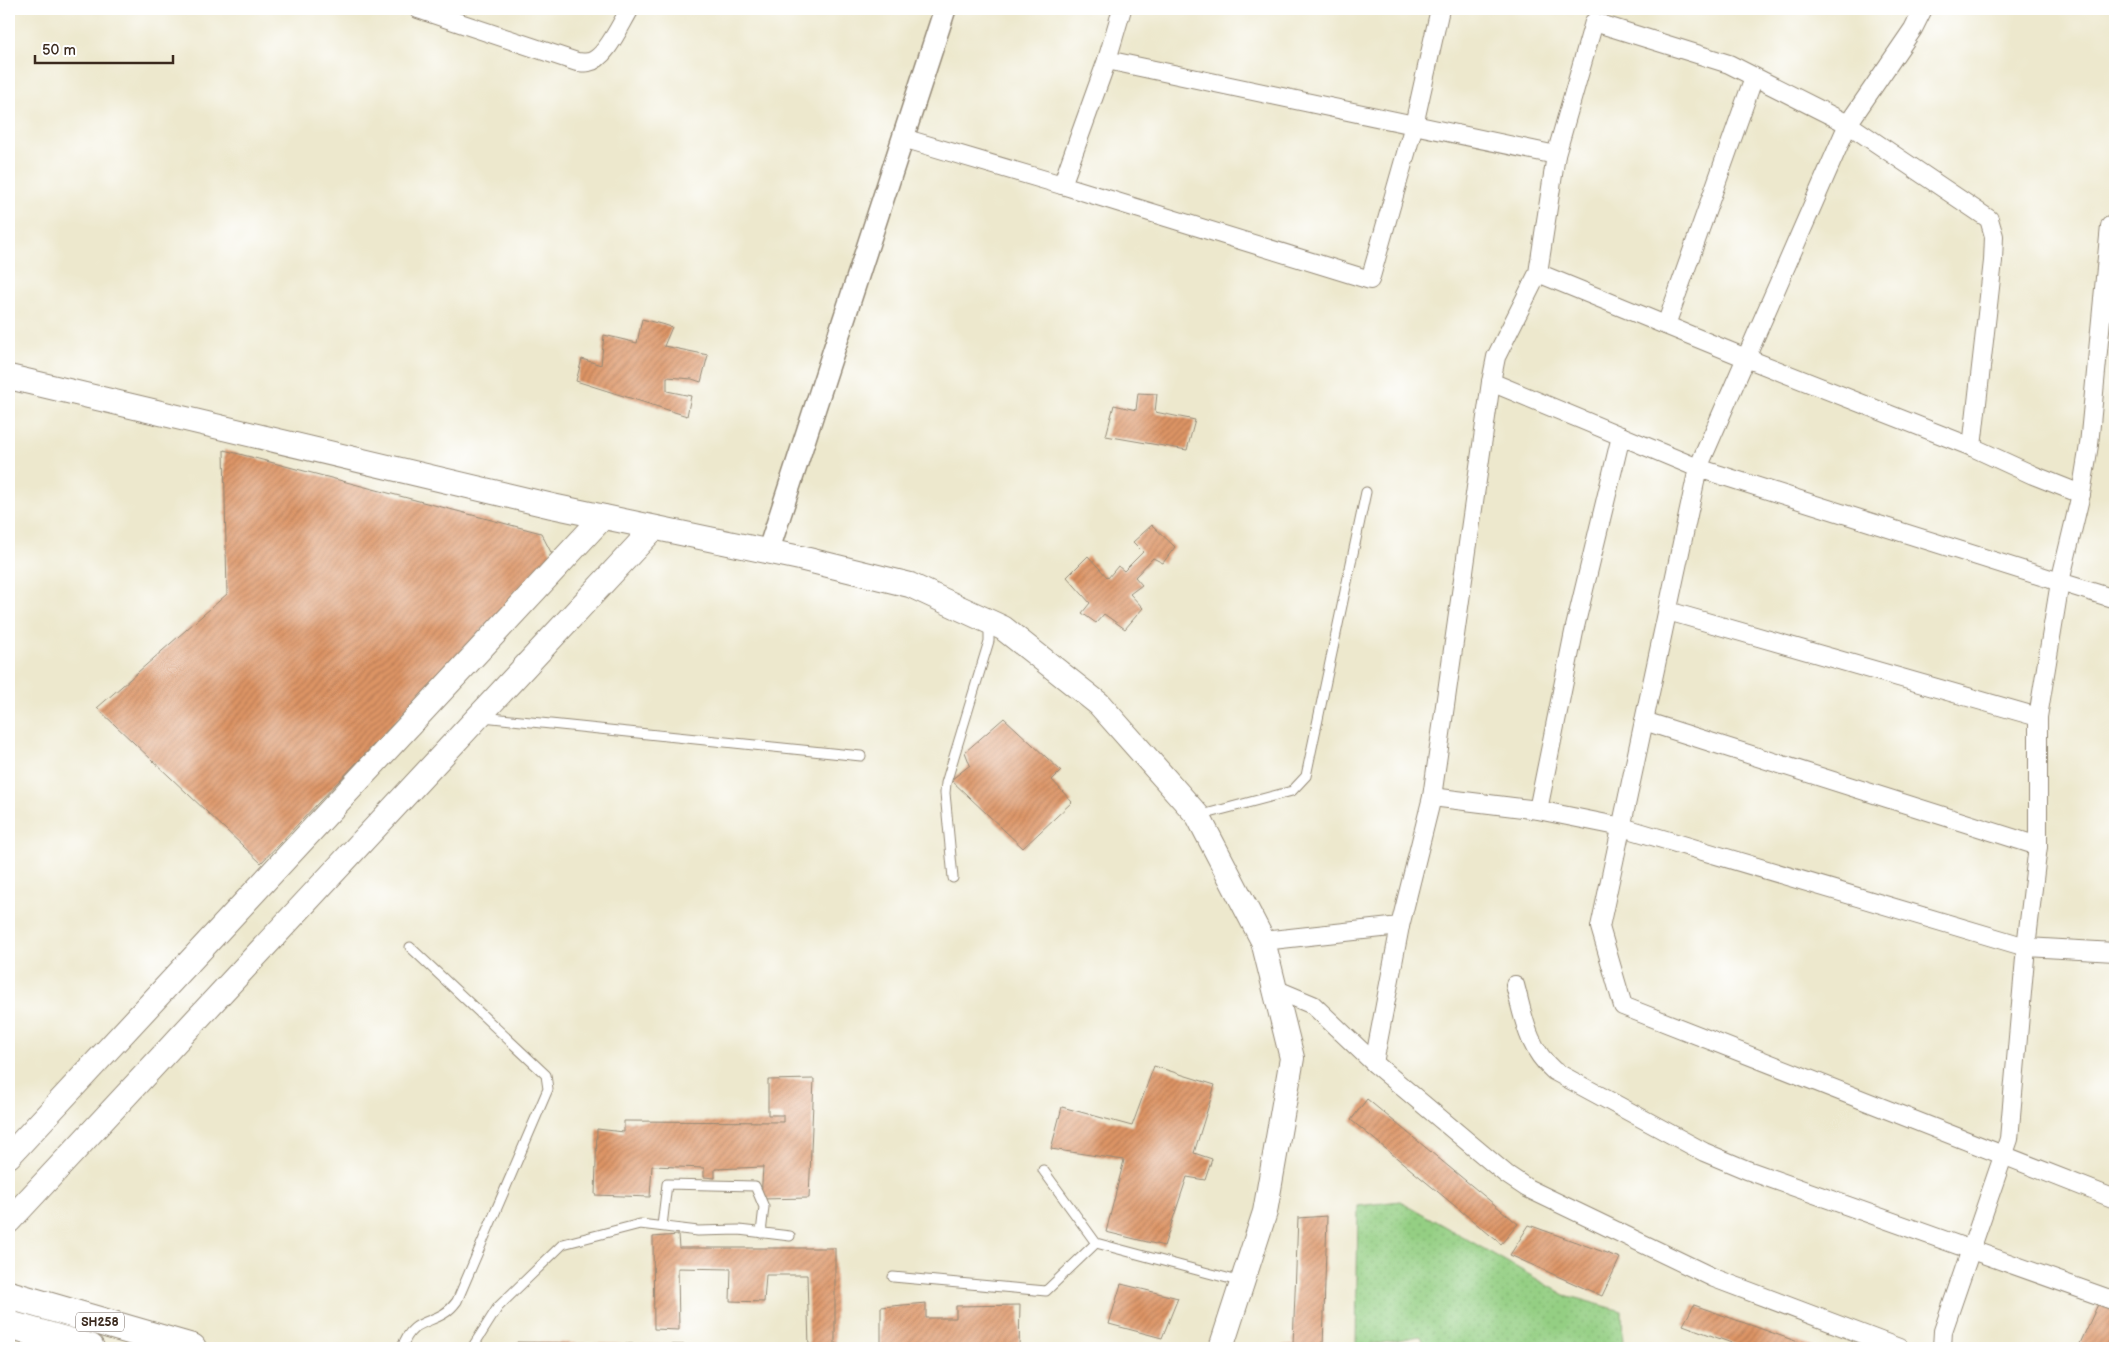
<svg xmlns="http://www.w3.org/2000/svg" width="2124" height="1357" viewBox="0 0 2124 1357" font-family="'Balsamiq Sans',sans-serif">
<defs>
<pattern id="park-dots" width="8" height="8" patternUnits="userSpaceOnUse" patternTransform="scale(1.25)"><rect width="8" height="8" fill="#94cf83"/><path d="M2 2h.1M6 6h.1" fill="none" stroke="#80b271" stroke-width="1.8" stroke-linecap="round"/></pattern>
<pattern id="building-hatch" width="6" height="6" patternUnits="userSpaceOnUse" patternTransform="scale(1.25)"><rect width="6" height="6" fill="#dd9465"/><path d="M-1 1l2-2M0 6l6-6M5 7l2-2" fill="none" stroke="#b47953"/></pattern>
</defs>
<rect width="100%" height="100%" fill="#fff"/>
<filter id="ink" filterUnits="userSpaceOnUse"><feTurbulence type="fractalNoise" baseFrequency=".02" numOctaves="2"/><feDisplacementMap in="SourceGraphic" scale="10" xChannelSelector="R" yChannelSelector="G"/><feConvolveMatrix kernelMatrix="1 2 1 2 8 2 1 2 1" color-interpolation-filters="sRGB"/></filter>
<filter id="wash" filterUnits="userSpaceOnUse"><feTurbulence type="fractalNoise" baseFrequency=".0096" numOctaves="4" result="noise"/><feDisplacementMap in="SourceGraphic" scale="20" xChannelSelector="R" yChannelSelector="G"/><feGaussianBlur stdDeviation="1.12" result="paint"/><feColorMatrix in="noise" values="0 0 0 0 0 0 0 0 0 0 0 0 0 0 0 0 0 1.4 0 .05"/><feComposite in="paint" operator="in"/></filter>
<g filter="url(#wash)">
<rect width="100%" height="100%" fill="#ede8cd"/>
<path fill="url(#park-dots)" stroke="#687c50" d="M1400,1201L1565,1295L1622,1311L1623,1348H1425L1420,1336L1356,1348L1358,1206Z"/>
<g id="blocks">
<g fill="url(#building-hatch)">
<path d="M642,319L672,327L664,346L708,355L701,382L692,379L667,377V391L691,396L687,416L576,381L582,359L601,365L604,335L637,343Z"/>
<path d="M1138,393L1157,394L1155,412L1195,420L1187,450L1106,436L1114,405L1136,410Z"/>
<path d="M224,450L541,533L553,556L261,863L97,708L227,594Z"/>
<path d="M1152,525L1175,547L1163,563L1153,558L1135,577L1142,585L1130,594L1143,608L1125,629L1104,614L1096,623L1082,613L1090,603L1067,577L1088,556L1108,578L1118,566L1124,571L1143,552L1133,542Z"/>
<path d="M1004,718L1061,771L1052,780L1072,802L1023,848L951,780L970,765L965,752Z"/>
<path d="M1154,1066L1215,1085L1194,1153L1212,1159L1205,1180L1187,1177L1164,1246L1106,1232L1124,1160L1051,1149L1062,1107L1132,1126Z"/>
<path d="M814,1079L809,1198L761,1199L763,1167L715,1169V1178L704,1177V1168L652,1166L650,1197L595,1195L597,1129L624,1132V1121L783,1122V1115H768V1080Z"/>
<path d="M1367,1099L1518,1224L1501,1244L1351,1120Z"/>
<path d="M1327,1216L1323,1348H1282V1345L1293,1344L1298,1218Z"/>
<path d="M1529,1225L1620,1258L1602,1296L1510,1255Z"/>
<path d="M678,1235L679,1248H835V1348H809L807,1275H766L764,1302L730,1301L731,1269L678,1268L679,1330L654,1329L653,1237Z"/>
<path d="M1121,1284L1178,1298L1162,1338L1109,1324Z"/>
<path d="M2099,1302L2115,1309V1348H2078Z"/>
<path d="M926,1303V1318H956V1306L1020,1305L1019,1348H881V1307Z"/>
<path d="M1694,1305L1815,1348H1745L1683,1325Z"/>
<path d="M517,1342L688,1345V1348H517Z"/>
</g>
</g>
</g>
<g filter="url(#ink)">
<use href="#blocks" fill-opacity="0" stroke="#948976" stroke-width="1"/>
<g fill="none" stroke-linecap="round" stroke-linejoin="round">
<defs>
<g id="service">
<path d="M483,717L861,756"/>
<path d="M1198,816L1292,791L1306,776L1366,492"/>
<path d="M953,878L945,793L946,783L989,641V624"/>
<path d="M1043,1170L1096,1243L1242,1282"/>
<path d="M662,1226L667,1184L755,1186L764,1207L761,1233"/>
<path d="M893,1277L1046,1291L1096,1243"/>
<path d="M402,1348C413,1313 438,1328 457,1301L548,1089L546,1075L410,947"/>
<path d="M472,1348L498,1307L563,1244L640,1224L698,1231L739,1230L790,1236"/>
</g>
<g id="minor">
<path d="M418,9L577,62C580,62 585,63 589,62C606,59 621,23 630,9"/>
<path d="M1122,9L1107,60L1556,155"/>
<path d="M1923,9L1913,29L1848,124L1698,468L2060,582L2038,717V846L2026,947L2009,1139L1943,1331L1942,1348"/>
<path d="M1107,60L1062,185L1370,280L1414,125L1440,9"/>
<path d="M903,138L1062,185"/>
<path d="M2110,226L2089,445L2081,494L2060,582L2115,599"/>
<path d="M1538,273L1746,358L1972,447L2033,475L2081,494"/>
<path d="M1666,325L1754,77"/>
<path d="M1491,382L1698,468L1600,927L1623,1006L2115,1199"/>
<path d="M1668,611L2038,717"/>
<path d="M1644,721L2038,846"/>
<path d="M1432,797L1538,810L1622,827L2026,947L2115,952"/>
<path d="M1538,810L1575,627L1621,436"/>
<path d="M1263,941L1400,926L1432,797L1491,382L1496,357L1538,273L1556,155L1594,22L1729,64L1848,124L1989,219L1994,236L1993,261L1972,447"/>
<path d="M1515,985C1524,1018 1527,1047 1554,1071L1704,1152L1747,1170L2115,1301"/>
<path d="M1275,989L1313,1005L1374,1063L1506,1174L1527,1188L1714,1278L1899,1348"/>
<path d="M1374,1063L1400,926"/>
</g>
<path id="tertiary" d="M768,552L945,9"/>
<g id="secondary">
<path d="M9,377L552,506L800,558L910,585L1003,628L1099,704L1198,816L1263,941L1292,1058L1265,1212L1221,1348"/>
<path d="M9,1156L603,517"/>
<path d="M9,1221L654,528"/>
</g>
<g id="primary">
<path d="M9,1295L192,1348"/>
<path d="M9,1325L90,1348"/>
</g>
</defs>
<use href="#service" stroke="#948976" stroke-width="11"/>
<use href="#minor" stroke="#948976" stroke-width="20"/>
<use href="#tertiary" stroke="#948976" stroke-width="24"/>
<use href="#secondary" stroke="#948976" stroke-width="26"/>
<use href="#primary" stroke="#948976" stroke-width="30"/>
<use href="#service" stroke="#fff" stroke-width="9"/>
<use href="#minor" stroke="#fff" stroke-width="18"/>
<use href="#tertiary" stroke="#fff" stroke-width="21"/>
<use href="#secondary" stroke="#fff" stroke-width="24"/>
<use href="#primary" stroke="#fff" stroke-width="28"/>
</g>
</g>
<g text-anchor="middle" stroke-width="4.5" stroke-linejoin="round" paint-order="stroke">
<rect fill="#fff" stroke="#766a62" stroke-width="1" x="76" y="1312.5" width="48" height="19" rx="4"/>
<g font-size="12" font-weight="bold" fill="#3b2a1e">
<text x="100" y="1326">SH258</text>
</g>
</g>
<rect width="2124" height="1357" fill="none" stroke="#fff" stroke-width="30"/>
<path d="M35 55v8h138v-8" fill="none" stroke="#3b2a1e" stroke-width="2.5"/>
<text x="42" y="55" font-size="15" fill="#3b2a1e" stroke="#ffffff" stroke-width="4" paint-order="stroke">50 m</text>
</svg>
